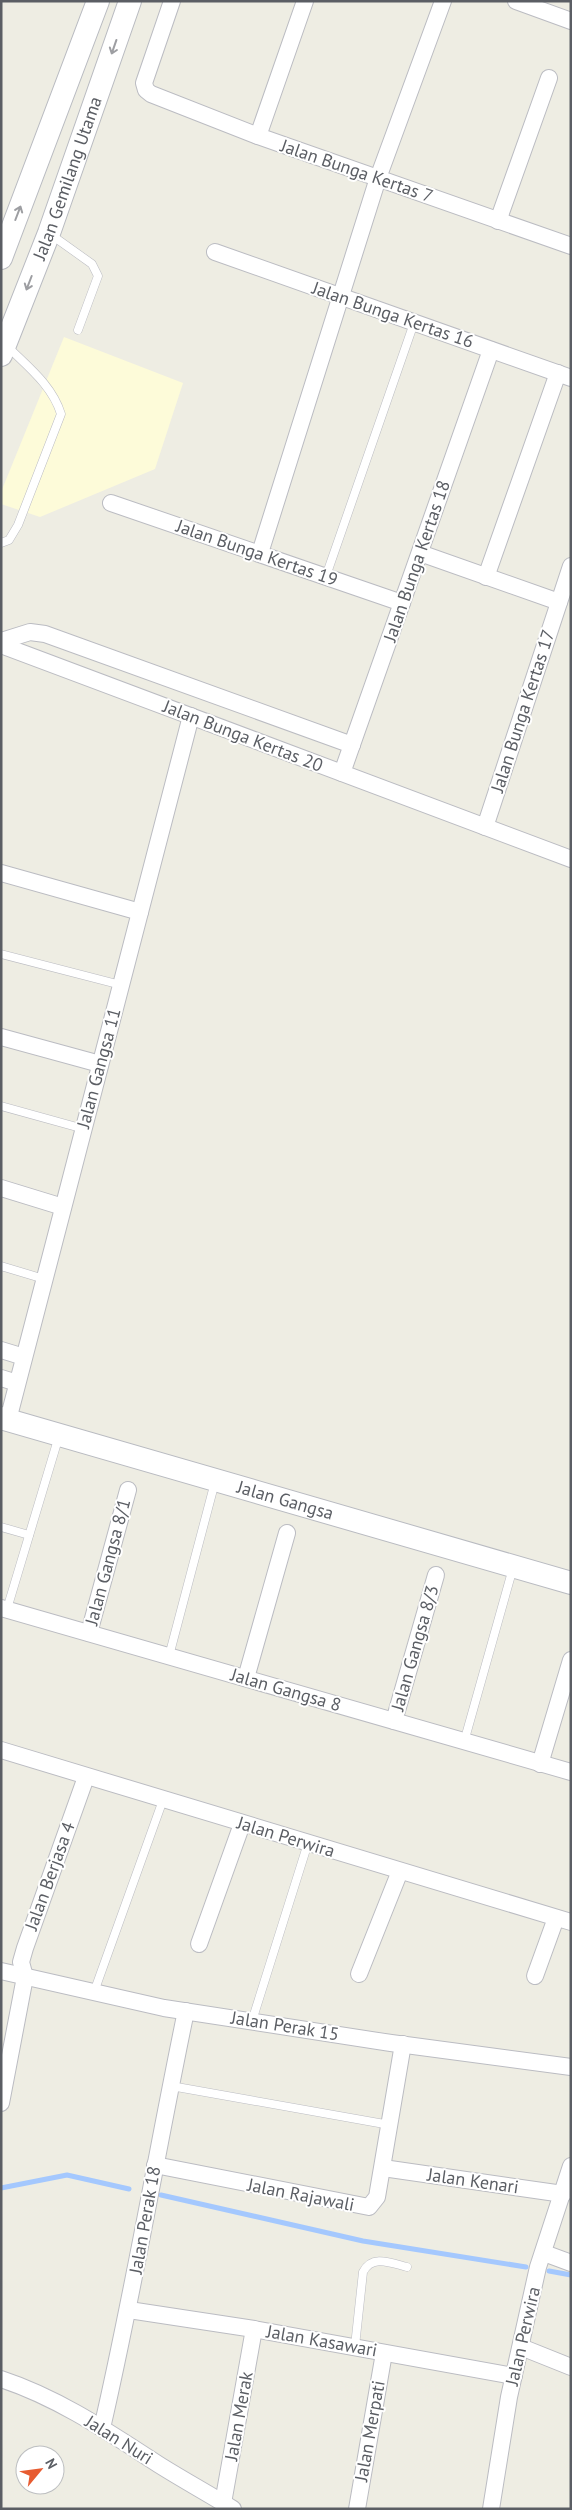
<svg xmlns="http://www.w3.org/2000/svg" width="572" height="2510" viewBox="0 0 572 2510" font-family="'PT Sans',sans-serif">
<rect width="100%" height="100%" fill="#eeede3"/>
<path fill="#fdfbd9" d="M64,337L183,383L155,469L40,517L1,504V492Z"/>
<g fill="none" stroke-linecap="round" stroke-linejoin="round">
<g stroke="#a4c8fe" stroke-width="5">
<path d="M1,2188L67,2175L129,2189"/>
<path d="M161,2195L363,2241L526,2267"/>
<path d="M549,2271L571,2275"/>
</g>
<defs>
<g id="lane">
<path d="M50,234L92,264L98,276L78,330"/>
<path d="M1,543L9,540L18,525L61,414C52,385 28,367 7,346"/>
<path d="M326,576L414,323"/>
<path d="M1,954L121,985"/>
<path d="M1,1106L84,1129"/>
<path d="M1,1266L44,1279"/>
<path d="M1,1527L29,1535"/>
<path d="M7,1609L59,1436"/>
<path d="M169,1656L215,1482"/>
<path d="M464,1742L513,1568"/>
<path d="M94,1992L163,1800"/>
<path d="M252,2021L308,1843"/>
<path d="M171,2086L390,2125"/>
<path d="M355,2346L363,2272C372,2254 391,2263 407,2267"/>
</g>
<g id="street">
<path d="M172,1L144,83L146,90L151,94L258,136L571,246"/>
<path d="M516,1L571,21"/>
<path d="M258,136L305,1"/>
<path d="M498,221L549,78"/>
<path d="M215,252L571,378"/>
<path d="M111,503L402,603"/>
<path d="M260,553L378,178L443,1"/>
<path d="M420,553L559,602"/>
<path d="M486,577L558,373"/>
<path d="M1,641L30,632L45,634L352,745"/>
<path d="M1,645L571,859"/>
<path d="M342,773L491,350"/>
<path d="M485,827L571,566"/>
<path d="M1,873L140,912"/>
<path d="M1,1037L100,1064"/>
<path d="M1,1188L63,1207"/>
<path d="M1,1350L24,1357"/>
<path d="M1,1378L17,1383"/>
<path d="M8,1420L191,716"/>
<path d="M1,1608L571,1772"/>
<path d="M89,1633L128,1490"/>
<path d="M246,1678L287,1533"/>
<path d="M394,1721L436,1575"/>
<path d="M1,1750L571,1922"/>
<path d="M540,1764L571,1660"/>
<path d="M199,1944L242,1824"/>
<path d="M1,1971L164,2008L391,2043L571,2067"/>
<path d="M359,1974L400,1871"/>
<path d="M535,1976L556,1918"/>
<path d="M1,2103L25,1977L21,1962L25,1948L86,1777"/>
<path d="M155,2165L369,2207L377,2197L403,2044"/>
<path d="M383,2168L563,2194"/>
<path d="M544,2253L571,2263"/>
<path d="M129,2310L254,2329L514,2376"/>
<path d="M521,2347L571,2367"/>
<path d="M1,2379C59,2398 110,2433 161,2466C185,2481 209,2494 233,2509"/>
<path d="M102,2428C134,2290 157,2150 186,2011"/>
<path d="M223,2503L254,2329"/>
<path d="M357,2509L384,2353"/>
<path d="M491,2509L509,2397L538,2267L571,2166"/>
</g>
<g id="secondary">
<path d="M1,258L98,1"/>
<path id="s1" d="M1,355L49,233L130,1"/>
<path id="s2" d="M1,1418L571,1583"/>
</g>
</defs>
<use href="#lane" stroke="#bbbcc2" stroke-width="9"/>
<use href="#street" stroke="#bbbcc2" stroke-width="18"/>
<use href="#secondary" stroke="#b9bbc1" stroke-width="24"/>
<use href="#lane" stroke="#fff" stroke-width="8"/>
<use href="#street" stroke="#fff" stroke-width="16"/>
<use href="#secondary" stroke="#fff" stroke-width="22"/>
</g>
<defs><path id="oneway-shaft" d="M-6 0H5M1.5-3L5.5 0L1.5 3" fill="none" stroke-width="1.6" stroke-linecap="round" stroke-linejoin="round" transform="scale(1.25)"/></defs>
<g stroke="#9d9ea2">
<use href="#oneway-shaft" transform="translate(114 47) rotate(109)"/>
<use href="#oneway-shaft" transform="translate(18 213) rotate(-69)"/>
<use href="#oneway-shaft" transform="translate(29 283) rotate(111)"/>
</g>
<g text-anchor="middle" stroke-width="4" stroke-linejoin="round" paint-order="stroke">
<g font-size="18" fill="#5b5e64" stroke="#fff">
<text transform="translate(357 171) rotate(19)" y="6">Jalan Bunga Kertas 7</text>
<text dy="6" stroke="none"><textPath href="#s1" startOffset="189">Jalan Gemilang Utama</textPath></text>
<text transform="translate(393 315) rotate(19)" y="6">Jalan Bunga Kertas 16</text>
<text transform="translate(257 553) rotate(19)" y="6">Jalan Bunga Kertas 19</text>
<text transform="translate(417 561) rotate(-71)" y="6">Jalan Bunga Kertas 18</text>
<text transform="translate(523 711) rotate(-72)" y="6">Jalan Bunga Kertas 17</text>
<text transform="translate(243 736) rotate(21)" y="6">Jalan Bunga Kertas 20</text>
<text transform="translate(99 1068) rotate(-75)" y="6">Jalan Gangsa 11</text>
<text dy="6" stroke="none"><textPath href="#s2" startOffset="296">Jalan Gangsa</textPath></text>
<text transform="translate(108 1562) rotate(-75)" y="6">Jalan Gangsa 8/1</text>
<text transform="translate(415 1648) rotate(-74)" y="6">Jalan Gangsa 8/3</text>
<text transform="translate(286 1690) rotate(16)" y="6">Jalan Gangsa 8</text>
<text transform="translate(286 1837) rotate(17)" y="6">Jalan Perwira</text>
<text transform="translate(50 1876) rotate(-70)" y="6">Jalan Berjasa 4</text>
<text transform="translate(285 2026) rotate(9)" y="6">Jalan Perak 15</text>
<text transform="translate(473 2181) rotate(8)" y="6">Jalan Kenari</text>
<text transform="translate(301 2195) rotate(11)" y="6">Jalan Rajawali</text>
<text transform="translate(145 2220) rotate(-80)" y="6">Jalan Perak 18</text>
<text transform="translate(523 2336) rotate(-77)" y="6">Jalan Perwira</text>
<text transform="translate(322 2341) rotate(10)" y="6">Jalan Kasawari</text>
<text transform="translate(239 2416) rotate(-80)" y="6">Jalan Merak</text>
<text transform="translate(370 2431) rotate(-80)" y="6">Jalan Merpati</text>
<text transform="translate(119 2440) rotate(32)" y="6">Jalan Nuri</text>
</g>
</g>
<rect width="572" height="2510" fill="none" stroke="#5b5e64" stroke-width="5"/>
<g transform="translate(40 2470) rotate(61)"><circle r="24" fill="#ffffff" stroke="#bdbfc1"/>
<path d="M0-4L9 19L0 12L-9 19Z" fill="#e75c31"/>
<text y="-8" font-size="14" font-weight="bold" text-anchor="middle" fill="#5b5e64">N</text>
</g>
</svg>
